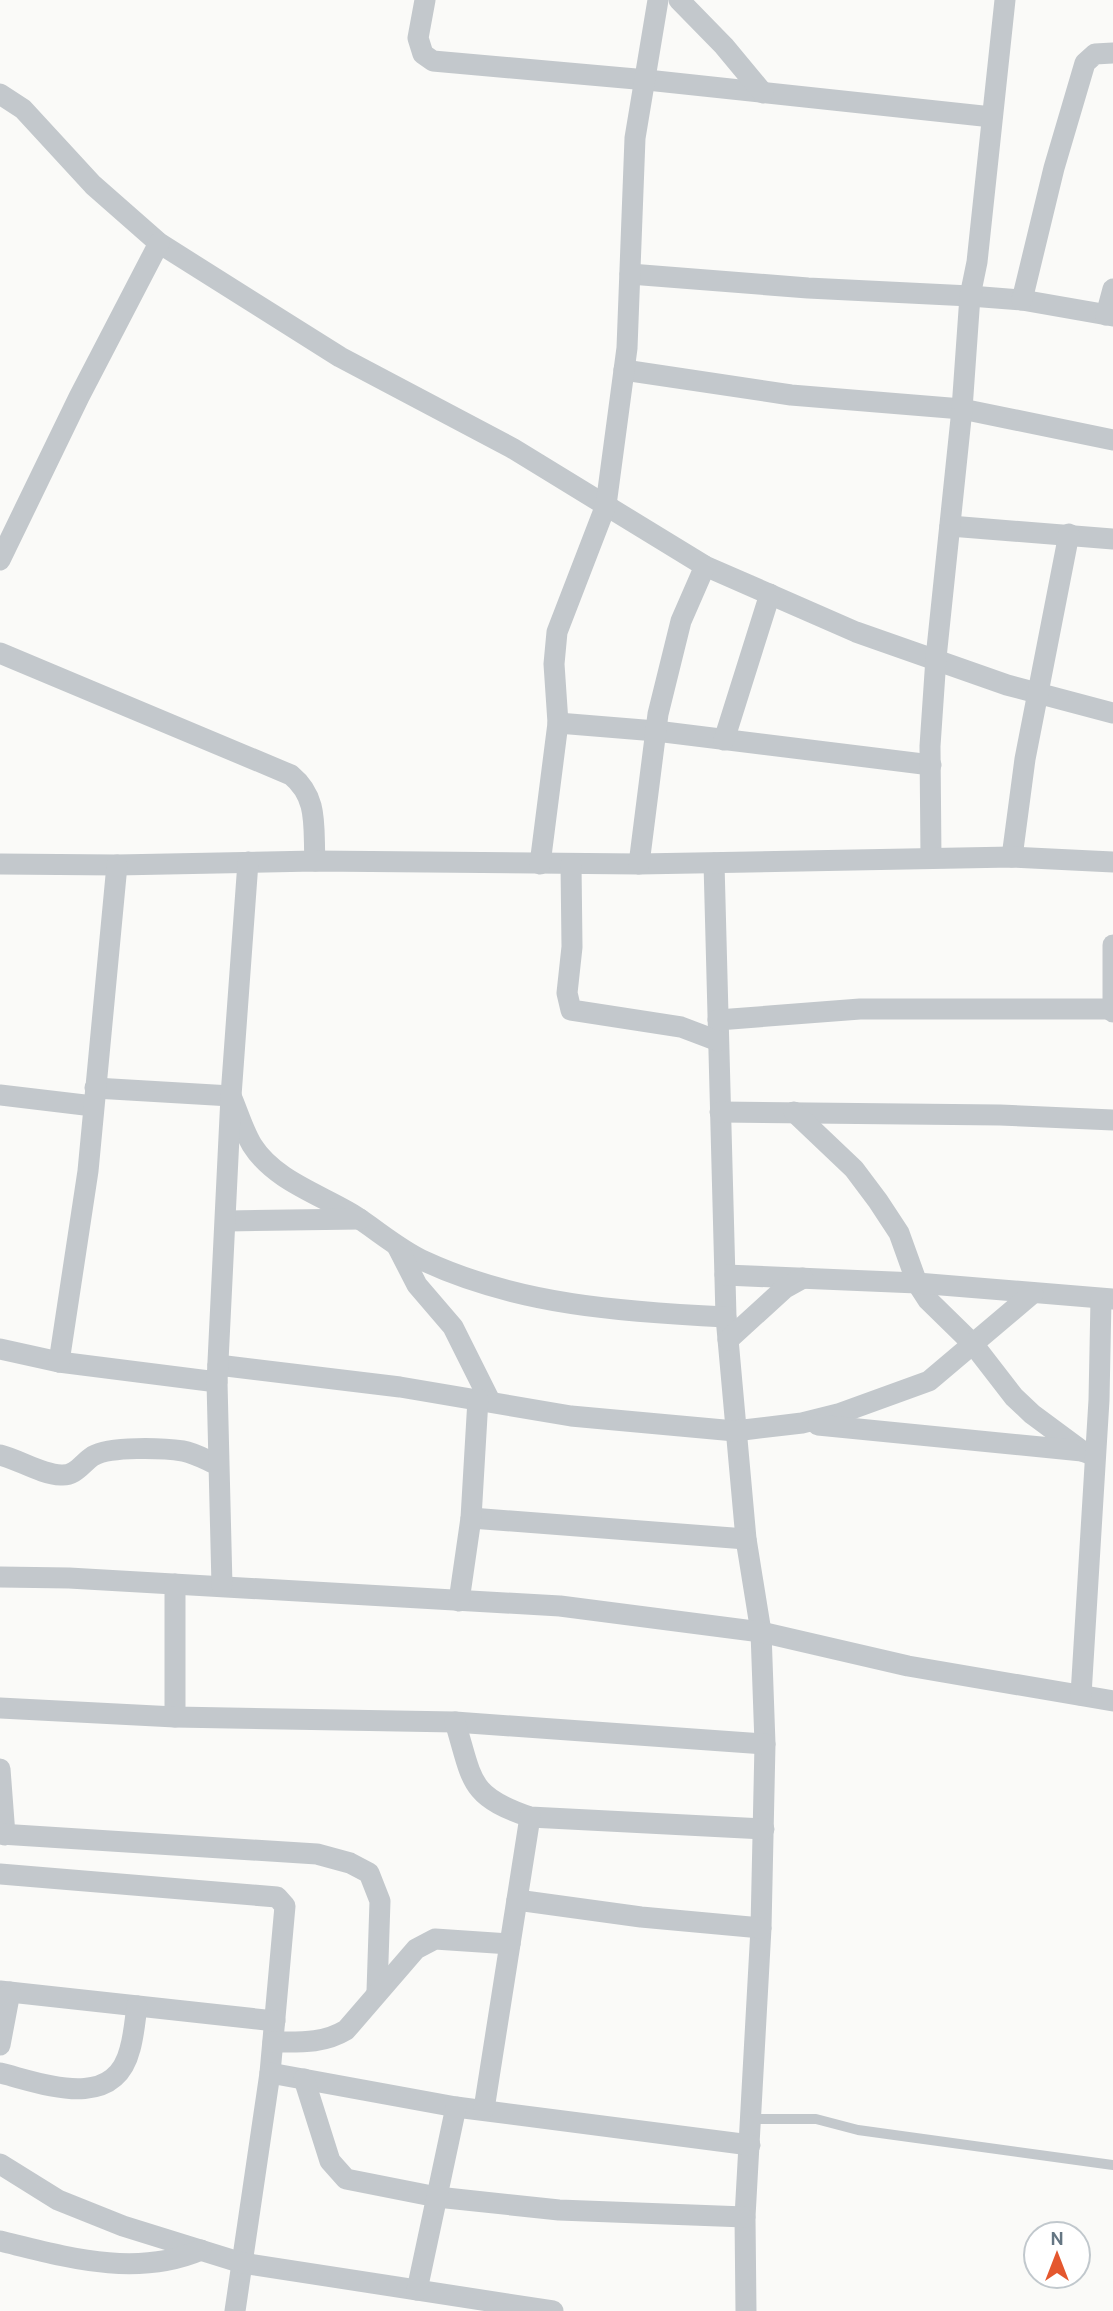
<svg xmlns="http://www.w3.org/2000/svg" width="1113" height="2311" viewBox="0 0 1113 2311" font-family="Overpass,sans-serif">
<rect width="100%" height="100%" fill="#fafaf8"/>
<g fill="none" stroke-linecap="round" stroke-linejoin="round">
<path stroke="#c3c8cc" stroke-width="10" d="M751,2119H816L858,2130L1113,2165"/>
<g stroke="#c3c8cc" stroke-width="21">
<path d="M425,0L418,38L423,54L433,61L647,80L992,117"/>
<path d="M679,0L724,46L763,93"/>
<path d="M0,94L23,109L93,185L159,243L340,357L512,448L705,566L856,632L1007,685L1113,713"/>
<path d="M630,274L808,288L970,296L1022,300L1113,316"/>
<path d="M1022,300L1054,168L1085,63L1095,54L1113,53"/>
<path d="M1106,315L1113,289"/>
<path d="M624,370L791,395L962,409L1113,440"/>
<path d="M950,526L1113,539"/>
<path d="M0,560L79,397L159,243"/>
<path d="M0,653L291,775C319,798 313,827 315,861"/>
<path d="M558,723L656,731L931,765"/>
<path d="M724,740L770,594"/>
<path d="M1012,857L1025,759L1069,534"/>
<path d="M931,858L930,746L936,658L962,409L970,296L977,262L1005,0"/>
<path d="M714,863L726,1317L746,1539L761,1632L765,1744L761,1928L745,2217L746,2311"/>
<path d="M0,864L117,865L315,861L639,864L1012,857L1113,862"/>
<path d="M540,864L558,723L554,664L557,632L606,505L627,348L635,138L658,0"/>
<path d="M571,864L572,947L567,993L571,1010L681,1027L718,1041"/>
<path d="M639,864L658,714L681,621L705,566"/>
<path d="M1113,945V1012"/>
<path d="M718,1020L860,1009H1112"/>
<path d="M95,1088L231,1096C238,1112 243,1130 252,1145C274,1180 319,1194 352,1214C376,1229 398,1249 424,1261C519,1305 623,1312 726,1317"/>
<path d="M0,1095L93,1106"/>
<path d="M720,1112L1000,1115L1113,1120"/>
<path d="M794,1112L854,1169L878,1201L899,1233L917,1283L928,1300L973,1344L1014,1397L1032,1414L1082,1451L1095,1456"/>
<path d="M227,1221L360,1219"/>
<path d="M397,1246L417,1285L453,1327L490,1401"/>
<path d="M725,1275L917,1283L1113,1299"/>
<path d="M728,1340L785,1288L803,1278"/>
<path d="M0,1349L59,1362L217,1382"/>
<path d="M59,1362L88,1171L117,865"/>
<path d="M218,1365L400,1387L571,1416L735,1431L802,1423L838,1414L929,1381L1033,1293"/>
<path d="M818,1425L1082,1451"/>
<path d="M0,1455C20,1460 40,1474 61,1475C76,1476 82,1463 93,1456C110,1446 163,1448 183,1451C195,1453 208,1461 218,1465"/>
<path d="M471,1518L746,1539"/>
<path d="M0,1577L69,1578L560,1606L761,1632L908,1666L1113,1701"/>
<path d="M175,1584V1717"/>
<path d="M222,1586L217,1382L231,1096L248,862"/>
<path d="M459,1601L471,1518L478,1399"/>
<path d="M1081,1695L1099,1400L1101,1299"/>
<path d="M0,1708L175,1717L455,1722L765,1744"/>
<path d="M455,1722C473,1781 468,1796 530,1817L764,1829"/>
<path d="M0,1769L5,1835"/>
<path d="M0,1834L317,1854L350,1863L369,1873L380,1901L377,1991"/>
<path d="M0,1874L277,1897L285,1906L270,2073L235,2311"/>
<path d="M517,1900L641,1917L761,1928"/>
<path d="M0,1991L275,2021"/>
<path d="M273,2042C299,2042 323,2044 346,2030L416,1949L435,1939L510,1944"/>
<path d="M0,2045L10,1992"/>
<path d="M0,2073C45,2084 114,2112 130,2049C134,2035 135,2020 137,2006"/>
<path d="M270,2073L456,2107L750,2145"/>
<path d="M304,2079L330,2161L346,2179L437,2197L559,2210L745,2217"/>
<path d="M484,2109L530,1817"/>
<path d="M0,2164L58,2200L123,2226L242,2263L553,2311"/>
<path d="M0,2241C66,2257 135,2278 201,2250"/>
<path d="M417,2290L456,2107"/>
</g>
</g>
<g transform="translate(1057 2255)"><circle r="33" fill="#ffffff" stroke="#c1c8cd" stroke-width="2"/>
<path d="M0-5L12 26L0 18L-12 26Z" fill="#e4572e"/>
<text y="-10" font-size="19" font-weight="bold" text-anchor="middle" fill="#657683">N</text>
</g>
</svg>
